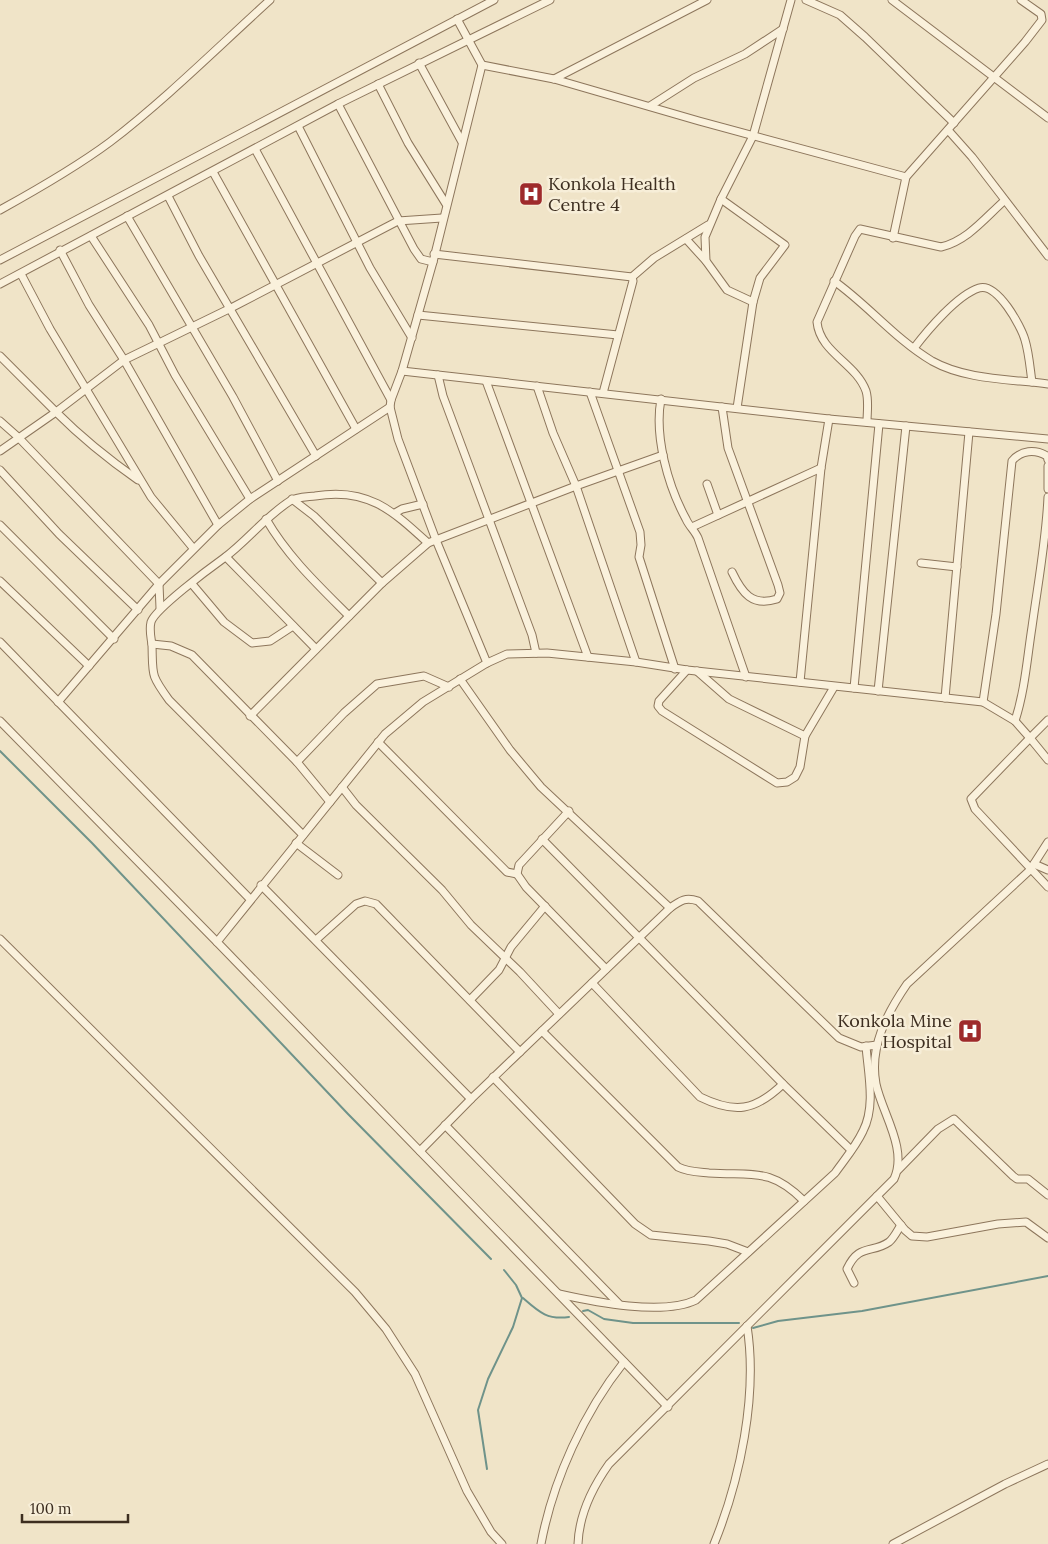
<svg xmlns="http://www.w3.org/2000/svg" width="1048" height="1544" viewBox="0 0 1048 1544" font-family="Lora,serif">
<rect width="100%" height="100%" fill="#f0e4c8"/>
<g fill="none" stroke-linecap="round" stroke-linejoin="round">
<g stroke="#6f938a" stroke-width="2">
<path d="M0,751L92,843L348,1114L491,1259"/>
<path d="M523,1298C539,1312 547,1320 569,1317"/>
<path d="M583,1311L588,1310L604,1319L633,1323H739"/>
<path d="M753,1328L778,1321L862,1311L1048,1276"/>
<path d="M487,1469L478,1410L488,1379L513,1327L522,1298L516,1285L504,1270"/>
</g>
<defs>
<g id="minor">
<path d="M806,0L840,15L865,37L954,123"/>
<path d="M892,0L1048,118"/>
<path d="M457,19L482,65L433,262L402,371L391,400L390,407L398,439L436,540L487,663"/>
<path d="M419,63L462,142"/>
<path d="M482,65L554,79L699,121L906,177"/>
<path d="M554,79L707,0"/>
<path d="M378,84L408,143L446,204"/>
<path d="M338,104L414,249L421,259L433,262"/>
<path d="M650,106L694,78L745,54L783,29"/>
<path d="M298,126L370,268L412,338"/>
<path d="M948,130L972,157L1048,256"/>
<path d="M255,149L391,400"/>
<path d="M213,172L356,429"/>
<path d="M168,196L199,256L316,456"/>
<path d="M721,199L705,237L706,261L727,290L753,302"/>
<path d="M0,210C38,189 75,168 110,142C166,99 217,48 270,0"/>
<path d="M127,216L233,397L278,481"/>
<path d="M91,236L149,325L175,375L250,499"/>
<path d="M893,238L906,177L1025,42L1042,20L1041,14L1021,0"/>
<path d="M686,239L706,261"/>
<path d="M60,250L89,305L124,360L218,525"/>
<path d="M434,254L632,277L633,281L603,393"/>
<path d="M0,260L494,0"/>
<path d="M21,274L50,329L151,497L193,548"/>
<path d="M632,277L654,258L708,225"/>
<path d="M834,281C868,305 895,339 932,361C966,380 1010,379 1048,384"/>
<path d="M0,284L338,104L550,0"/>
<path d="M418,315L618,335"/>
<path d="M914,348C927,331 957,295 979,288C997,282 1021,326 1025,340C1029,353 1030,368 1032,382"/>
<path d="M0,356L56,412L124,360L231,308L398,221L442,218"/>
<path d="M402,371L829,419L1048,439"/>
<path d="M438,375L443,396L532,635L536,653"/>
<path d="M486,381L588,657"/>
<path d="M537,386L553,433L576,486L636,662"/>
<path d="M590,392L640,532L641,545L639,557L675,669"/>
<path d="M661,399C654,436 668,486 686,519C689,526 695,531 698,538L746,677"/>
<path d="M722,407L728,448L778,585L780,593L777,599C752,607 742,593 732,572"/>
<path d="M737,408L753,302L760,278L785,245L721,199L753,136L791,0"/>
<path d="M0,421L18,437L159,584L160,608"/>
<path d="M867,422C867,412 869,401 866,391C856,363 820,353 817,322L855,236L860,229L941,247C967,241 985,218 1004,201"/>
<path d="M0,451L56,412C82,438 108,459 138,480"/>
<path d="M1048,466V489"/>
<path d="M0,470L59,534L138,610"/>
<path d="M707,484L718,515"/>
<path d="M292,499L314,516L382,583"/>
<path d="M395,513L402,509L423,504"/>
<path d="M266,519C288,557 318,585 349,616"/>
<path d="M0,525L114,639"/>
<path d="M692,527L821,468"/>
<path d="M226,557L316,649"/>
<path d="M921,563L957,567"/>
<path d="M0,581L89,666"/>
<path d="M192,584L224,622L252,643L270,641L293,626"/>
<path d="M0,642L250,899"/>
<path d="M152,644L171,646L192,655L297,762L330,802"/>
<path d="M687,670L659,701L658,706L662,711L777,783L787,782L795,777L800,767L805,736L834,687"/>
<path d="M697,671L729,699L805,736"/>
<path d="M460,679L510,750L541,787L670,908"/>
<path d="M800,682L821,468L829,419"/>
<path d="M854,688L879,424"/>
<path d="M878,691L906,426"/>
<path d="M945,698L969,432"/>
<path d="M58,702L159,584L218,525L250,499L390,407"/>
<path d="M983,702L996,614L1012,461C1021,450 1035,449 1047,456L1048,460"/>
<path d="M250,716L382,583L428,543L576,486L663,455"/>
<path d="M0,721L217,942"/>
<path d="M1015,721C1025,690 1027,659 1032,627C1038,583 1046,541 1048,497"/>
<path d="M378,742L507,872L517,874"/>
<path d="M1048,760L1030,738L971,799L975,809L1048,887"/>
<path d="M297,762L344,713L377,684L424,676L449,687"/>
<path d="M342,787L356,805L442,890L471,925L520,972L559,1014"/>
<path d="M569,811L519,865L517,874L526,887L606,969"/>
<path d="M303,835L169,700C150,674 153,675 152,645C151,637 149,630 151,622C155,609 210,568 224,558C247,541 265,517 290,501C296,497 307,497 315,496C367,487 392,510 428,543"/>
<path d="M542,839L783,1084L851,1150"/>
<path d="M296,843L338,875"/>
<path d="M1034,864L1048,870"/>
<path d="M261,885L471,1099"/>
<path d="M0,939L355,1292L386,1329L415,1374L467,1491L491,1532L502,1544"/>
<path d="M317,939L356,904L365,901L376,904L520,1052"/>
<path d="M592,983L700,1097C735,1114 755,1111 783,1084"/>
<path d="M470,1000L499,970L511,947L545,906"/>
<path d="M542,1031L678,1167C688,1172 699,1172 709,1173C753,1176 770,1167 804,1201"/>
<path d="M493,1077L635,1224L651,1235L709,1241L727,1244L748,1252"/>
<path d="M445,1125L619,1304"/>
<path d="M420,1151L471,1099L670,908C681,900 686,897 698,901L839,1038L861,1047L877,1045"/>
<path d="M898,1170L938,1129L954,1119L1013,1176L1017,1179H1028L1048,1195"/>
<path d="M877,1196L905,1230L912,1236L927,1237L998,1224L1026,1222L1048,1238"/>
<path d="M854,1283L847,1269C859,1243 872,1254 889,1242C894,1238 897,1231 901,1225"/>
<path d="M559,1294C595,1302 663,1316 696,1300L835,1173C845,1159 856,1146 863,1131C876,1106 868,1073 866,1046"/>
<path d="M668,1407L217,942L385,734L423,702L487,663L507,654L547,653L636,662L687,670L983,702L1015,721L1030,738L1048,720"/>
<path d="M541,1544C553,1480 584,1412 624,1362"/>
<path d="M578,1544C579,1514 592,1488 609,1464L894,1179C908,1149 882,1113 876,1084C869,1047 887,1013 907,984L1030,870L1048,842"/>
<path d="M714,1544C740,1480 758,1395 747,1326"/>
<path d="M893,1544L1005,1484L1048,1464"/>
</g>
</defs>
<use href="#minor" stroke="#8d765c" stroke-width="9"/>
<use href="#minor" stroke="#faf1dc" stroke-width="7"/>
</g>
<defs>
<symbol id="hospital-square" viewBox="-11 -11 22 22"><rect x="-9" y="-9" width="18" height="18" rx="4" fill="#9e2a2b" stroke="#f7eed8"/><path d="M-5-5h3v3.5h4V-5h3V5h-3V1.5h-4V5h-3Z" fill="#fff"/></symbol>
</defs>
<g fill-rule="evenodd">
<use href="#hospital-square" x="517" y="180" width="28" height="28"/>
<use href="#hospital-square" x="956" y="1017" width="28" height="28"/>
</g>
<g text-anchor="middle" stroke-width="5" stroke-linejoin="round" paint-order="stroke">
<g font-size="18" fill="#3d2e20" stroke="#f7eed8" text-anchor="start">
<text x="548" y="190">Konkola Health<tspan x="548" dy="21">Centre 4</tspan></text>
<text x="952" y="1027" text-anchor="end">Konkola Mine<tspan x="952" dy="21">Hospital</tspan></text>
</g>
</g>
<path d="M22 1514v8h106v-8" fill="none" stroke="#3d2e20" stroke-width="2.5"/>
<text x="30" y="1514" font-size="15" fill="#3d2e20" stroke="#f7eed8" stroke-width="4" paint-order="stroke">100 m</text>
</svg>
